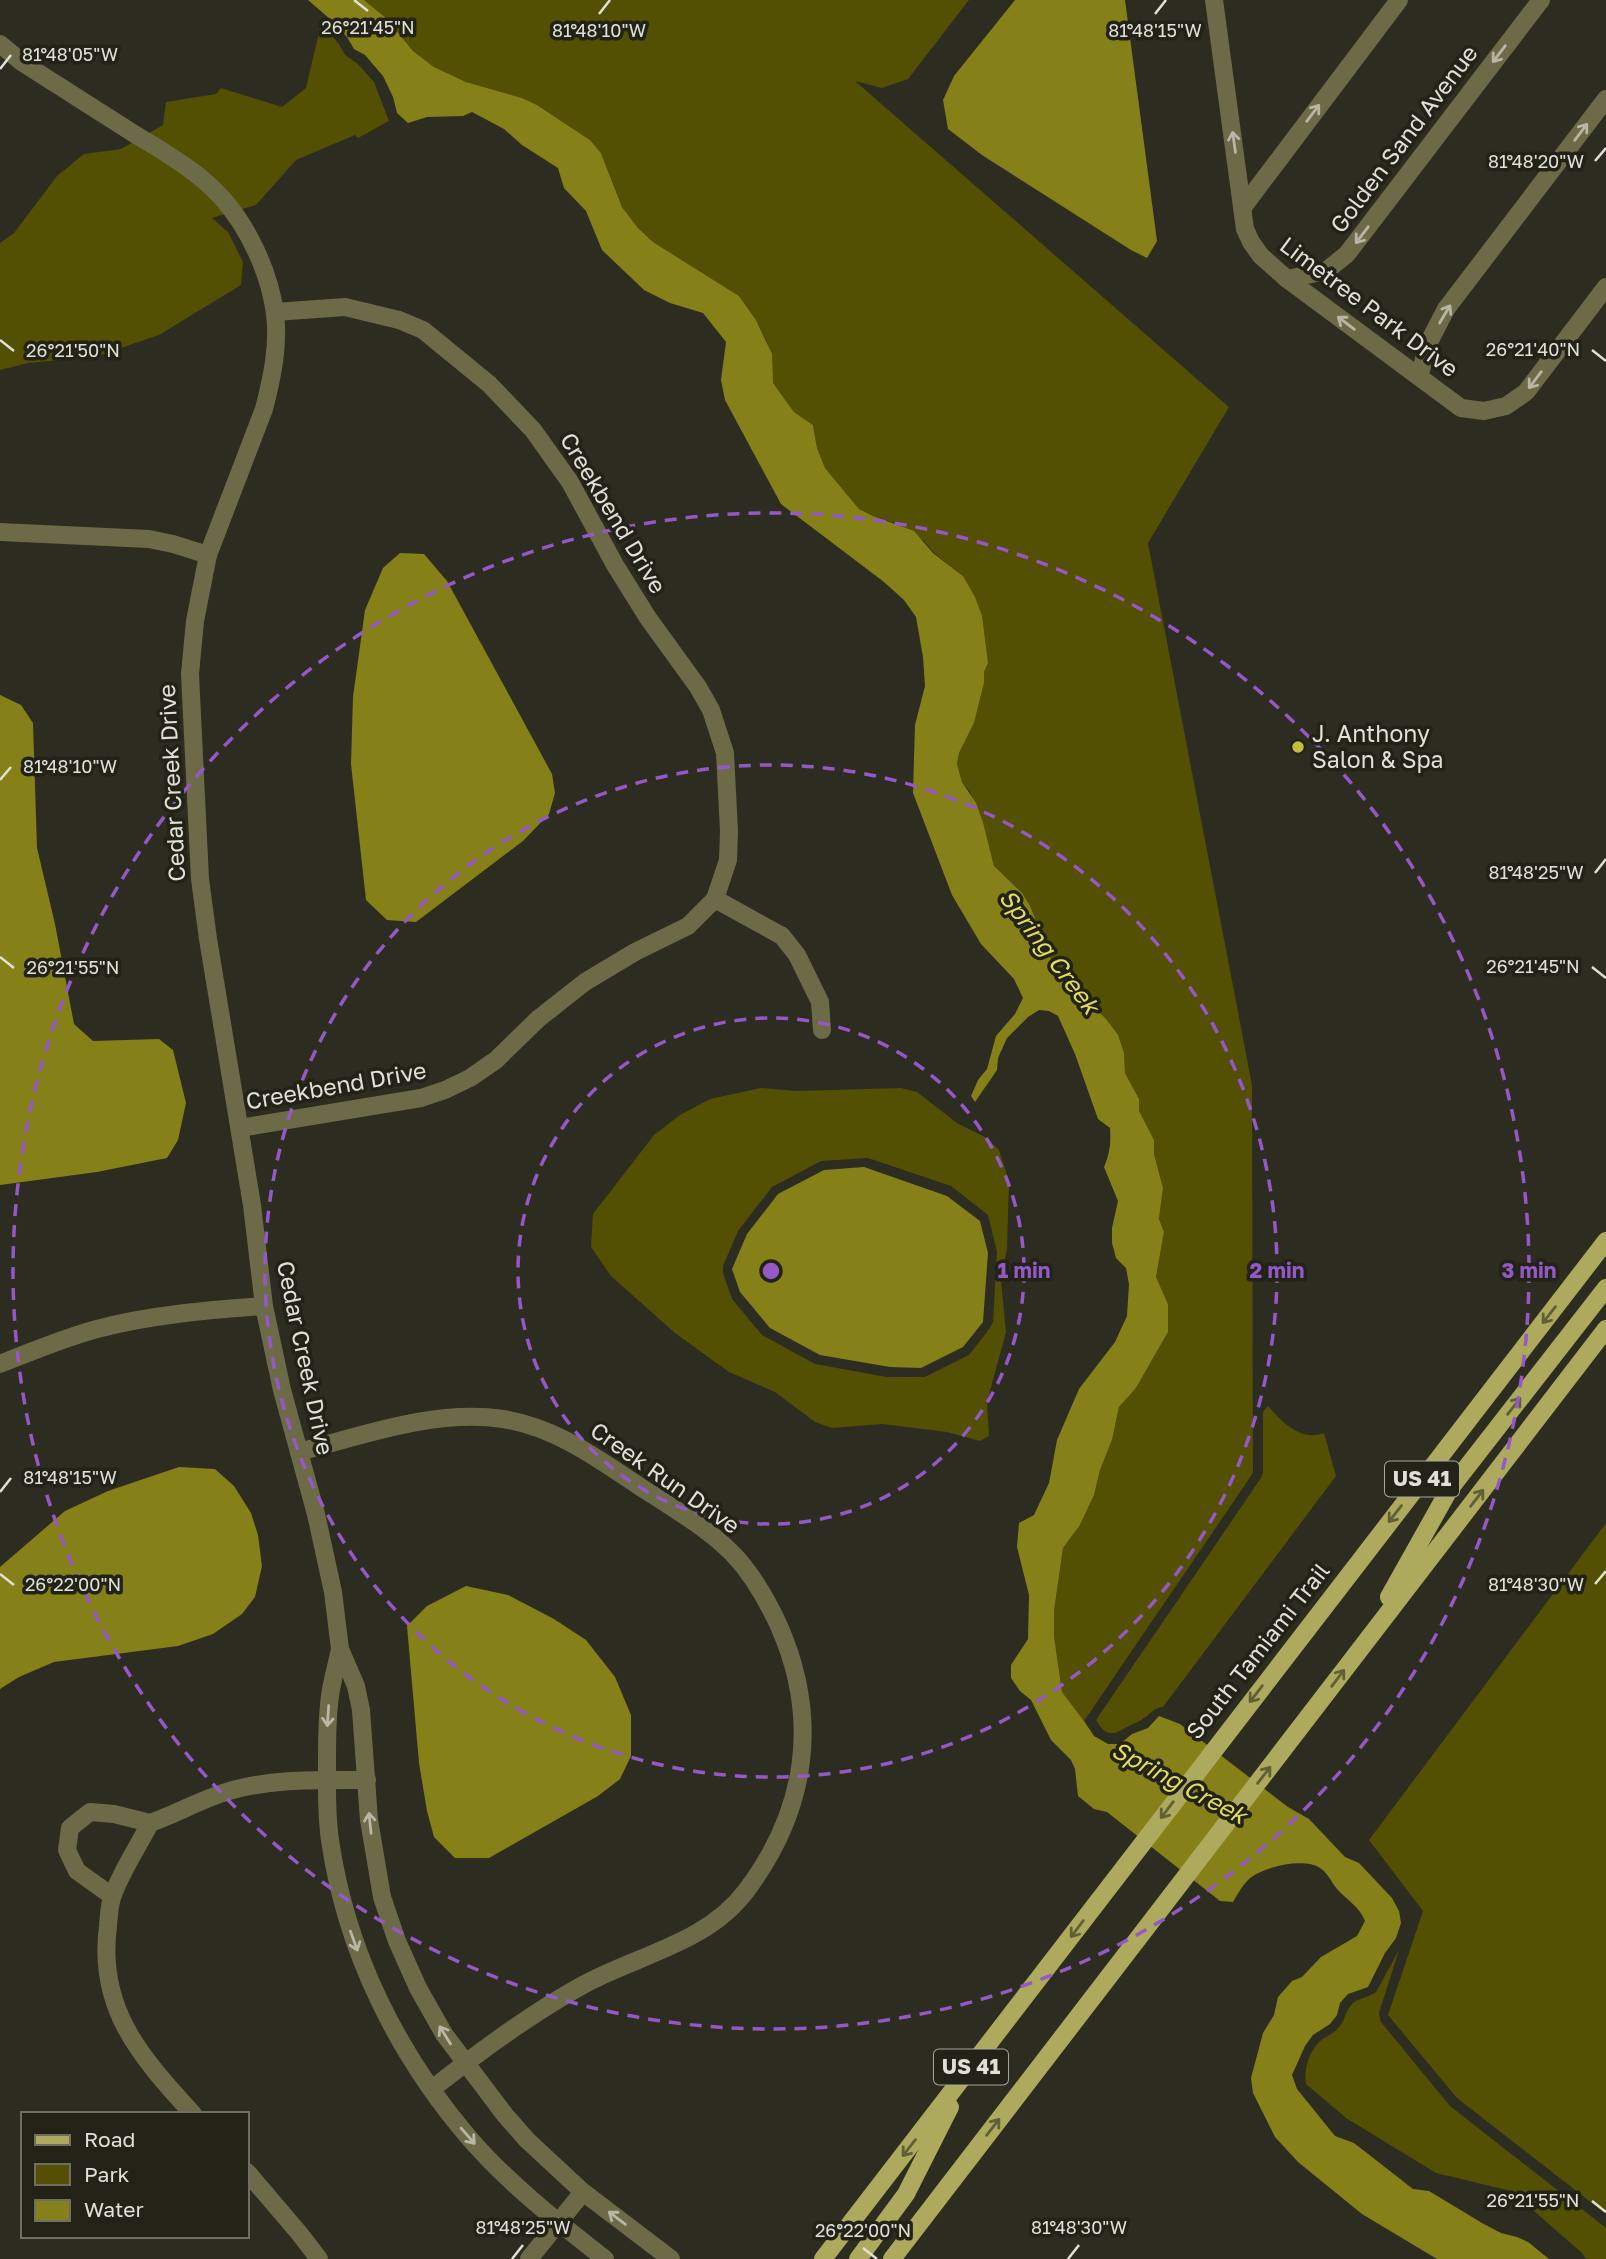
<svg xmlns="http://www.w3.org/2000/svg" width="1606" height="2259" viewBox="0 0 1606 2259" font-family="'Golos Text',sans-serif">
<rect width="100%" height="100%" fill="#2c2c21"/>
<g fill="#534f03" fill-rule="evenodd">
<path d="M364,0H969L908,79L882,88L855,81L1229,407L1148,543L1252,1085L1253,1473L1084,1721L1062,1692L1054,1636V1611L1063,1548L1080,1525L1094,1495L1100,1470L1112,1440L1119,1407L1136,1388L1168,1332V1304L1156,1277L1164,1232L1159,1219L1163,1188L1154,1154V1140L1138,1111L1139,1099L1125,1073L1124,1053L1106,1019L1053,964L1035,921L994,866L983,822L970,792L962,782L957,764L959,753L974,723L984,683V672L988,663L984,645L963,576L933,552L924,541L898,524L873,516L859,509L825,468L817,448L813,425L794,412L773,383L767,342L756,320L739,296L653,242L638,228L622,207L601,153L590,140L537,105L522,98L466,82L434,67L413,51L386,18Z"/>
<path d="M321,24L339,44L345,55L358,64L374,82L389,121L358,138L355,135L296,160L256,205L212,218L228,232L243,262L241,285L159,335L94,357L28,363L0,370V243L14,233L57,176L84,154L121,149L163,125L166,102L216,94L221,88L282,107L306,88Z"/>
<path d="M761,1088L796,1091L901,1088L917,1092L957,1123L987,1138L999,1150L1009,1181L1007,1249L1001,1281L1006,1332L987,1402L989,1436L980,1441L947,1432L882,1424L832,1428L815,1422L775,1392L729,1372L675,1333L611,1276L591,1247L593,1214L654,1135L680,1115L710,1099ZM868,1158L951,1186L988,1215L997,1252L993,1322L990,1328L969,1355L925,1377H887L815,1364L762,1335L732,1299L723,1273V1266L738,1231L772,1187L821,1161Z"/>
<path d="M1268,1406C1282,1422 1301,1442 1324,1433L1336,1476L1163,1707C1154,1708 1152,1713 1144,1718C1140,1722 1134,1723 1129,1726C1113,1735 1107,1738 1096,1720L1261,1478L1263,1472V1412Z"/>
<path d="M1606,1523V2214L1457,2098L1388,2015L1423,1911L1369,1840Z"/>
<path d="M1399,1950L1379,2013L1381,2022L1450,2106L1606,2228V2259H1586L1582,2253L1511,2191L1436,2173L1346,2118L1306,2084C1304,2069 1308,2054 1319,2042C1324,2037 1332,2035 1337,2029C1345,2022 1345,2012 1351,2005C1357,1998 1368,1998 1376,1992Z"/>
</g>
<g fill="#868019">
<path d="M308,0H364L386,18L413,51L434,67L466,82L522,98L537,105L590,140L601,153L622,207L638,228L653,242L739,296L756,320L772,354L773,383L794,412L813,425L817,448L825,468L859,509L873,516L914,531L933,553L963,576L975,597L982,616L988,663L984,672V683L974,723L959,753L957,764L962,782L976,803L983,822L994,866L1022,893L1030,906L1053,964L1106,1019L1118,1035L1124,1053L1125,1073L1139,1099V1111L1154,1140V1154L1163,1188L1159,1219L1164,1232L1156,1277L1168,1304V1332L1136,1388L1119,1407L1112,1440L1100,1470L1094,1495L1080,1525L1063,1548L1054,1611V1636L1062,1692L1084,1721L1094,1736L1108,1744H1120L1132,1734L1148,1728L1159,1716L1180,1724L1288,1807L1309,1819L1345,1857L1359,1863L1392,1898L1399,1911L1401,1923L1396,1938L1385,1953L1368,1987L1348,1994L1340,2003L1337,2015L1330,2024L1313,2035L1305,2046L1292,2075L1297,2089L1335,2136L1354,2143L1413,2189L1429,2191L1482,2223L1501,2233L1517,2237L1528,2242L1549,2259H1437L1362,2214L1298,2162L1275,2137L1253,2093L1251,2078L1263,2033L1274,2015L1278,1997L1292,1981L1302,1977L1321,1957L1357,1936L1365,1921C1359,1906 1348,1901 1337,1889C1331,1882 1328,1873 1320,1868C1304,1857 1261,1867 1248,1880C1242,1886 1237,1895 1233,1902L1220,1901L1107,1812L1094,1809L1078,1796L1075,1769L1071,1760L1051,1740L1031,1700L1020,1691L1011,1678V1665L1028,1639L1029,1595L1017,1547L1019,1523L1034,1515L1049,1483L1057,1440L1079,1389L1115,1342L1127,1316L1129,1284L1126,1268L1116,1258L1112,1243V1228L1118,1201L1104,1167C1110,1153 1111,1142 1110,1128L1098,1119L1075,1054L1058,1016L1049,1011L1039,1010L1028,1017L1007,1038L998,1058L997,1070L975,1102L971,1096L978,1080L987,1069L996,1036L1015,1014L1023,998L1014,979L981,944L952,895L913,793L915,725L925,686L923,657L916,617L904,600L884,582L781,504L725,400L721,380L726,342L703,313L670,303L644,290L602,250L586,211L564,188L558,168L522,145L504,129L472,112L463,116L427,117L408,123L397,113L393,97L383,76L365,55L354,49L347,37L330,19Z"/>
<path d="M1015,0H1125L1157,241L1147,258L1131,250L982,155L948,129L943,100L954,76Z"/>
<path d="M400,553L424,554L447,581L552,774L555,793L549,814L523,841L416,922L387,920L366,900L351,764L353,697L365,610L383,568Z"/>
<path d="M0,695L21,705L33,723L37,848L55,924L74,1024L93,1041L159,1039L173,1050L186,1103L178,1140L167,1158L97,1172L0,1185Z"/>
<path d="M864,1167L947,1196L980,1221L988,1253L983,1322L963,1347L921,1368L890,1367L820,1355L770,1328L740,1292L732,1269L747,1234L778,1194L824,1170Z"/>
<path d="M179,1467L215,1469L234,1486L251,1513L258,1535L262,1566L255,1597L242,1614L213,1634L178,1646L54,1662L19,1677L0,1689V1567L65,1511L108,1491Z"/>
<path d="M466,1586L508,1595L554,1619L586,1640L615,1677L631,1715V1756L620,1779L598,1796L489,1858H455L434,1837L427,1811L419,1763L407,1626L427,1606Z"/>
</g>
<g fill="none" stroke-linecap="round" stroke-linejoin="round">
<g stroke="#6d6b47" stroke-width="18">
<path d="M1214,0L1245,229L1251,242L1261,256L1287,279L1461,408L1484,411L1506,406L1526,392L1606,287"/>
<path d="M0,44L23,63C61,87 98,111 136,135C166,153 199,172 222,198C249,228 270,274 275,314C279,346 272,378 264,409L208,555L195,621L190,674L200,879L208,939L252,1205L264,1306L282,1390L316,1514L333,1592L340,1649L356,1686L361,1710L369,1820L382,1897L397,1941L418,1988L444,2034L505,2115L527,2140L583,2192L671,2259"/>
<path d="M1243,207L1399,0"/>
<path d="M1287,279L1326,271L1347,254L1541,0"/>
<path d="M1419,376L1430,340L1446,309L1606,99"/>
<path d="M0,532L149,539L173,544L208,555"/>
<path d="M715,899L782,936L797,955L820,1002L822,1030"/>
<path d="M240,1128L421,1098L445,1090L470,1078L496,1060L538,1019L585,982L635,952L688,926L715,899L728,860L729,831L725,753L711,710L698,687L648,618L615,565L570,482L533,430L489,384L423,330L399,320L345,307L275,312"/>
<path d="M0,1364C32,1351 64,1338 97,1329C149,1315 209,1310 264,1306"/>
<path d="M299,1452C364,1435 435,1409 503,1419C555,1427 597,1458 639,1486C671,1507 706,1527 733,1554C753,1575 767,1600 779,1626C820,1719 807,1810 746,1891C707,1943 638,1955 583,1985C530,2014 480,2051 432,2089"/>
<path d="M340,1649C337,1665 332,1680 330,1696C327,1717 327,1739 327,1760C327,1786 326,1813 330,1840C346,1951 397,2054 470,2139C510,2185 558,2222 605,2259"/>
<path d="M112,1896L77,1871L67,1850L70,1828L90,1812L114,1814L150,1823"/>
<path d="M193,2114C141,2057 97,2009 108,1926C109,1916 109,1904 113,1895C122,1870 138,1847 150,1823C176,1814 200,1800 226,1792C271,1778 320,1780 367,1780"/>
<path d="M247,2172L299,2233L319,2259"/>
<path d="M529,2259L583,2192"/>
</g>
<g stroke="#aeaa5d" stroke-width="18">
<path d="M1389,1597L1449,1490L1606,1288"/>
<path d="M823,2259L1606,1241"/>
<path d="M858,2259L906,2194L950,2107"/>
<path d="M892,2259L1606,1329"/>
</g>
</g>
<defs><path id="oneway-shaft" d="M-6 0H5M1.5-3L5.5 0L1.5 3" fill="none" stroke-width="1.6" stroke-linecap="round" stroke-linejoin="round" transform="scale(1.75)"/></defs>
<g stroke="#b8b7a6">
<use href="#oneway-shaft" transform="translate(1499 54) rotate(127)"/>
<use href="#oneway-shaft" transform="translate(1313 113) rotate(-53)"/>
<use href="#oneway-shaft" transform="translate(1581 132) rotate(-53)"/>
<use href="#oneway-shaft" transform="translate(1234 142) rotate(-98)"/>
<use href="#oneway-shaft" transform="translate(1362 235) rotate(127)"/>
<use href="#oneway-shaft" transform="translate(1445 314) rotate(-59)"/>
<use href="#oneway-shaft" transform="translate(1346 323) rotate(-143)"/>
<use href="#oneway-shaft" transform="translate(1535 380) rotate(127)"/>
<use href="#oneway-shaft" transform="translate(328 1716) rotate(94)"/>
<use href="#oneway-shaft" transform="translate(370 1823) rotate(-96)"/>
<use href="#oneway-shaft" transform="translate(354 1941) rotate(70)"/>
<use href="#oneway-shaft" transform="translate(445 2035) rotate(-122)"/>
<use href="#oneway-shaft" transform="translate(468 2136) rotate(49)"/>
<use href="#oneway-shaft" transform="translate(617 2218) rotate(-143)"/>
</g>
<g stroke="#615f36">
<use href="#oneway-shaft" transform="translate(1549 1315) rotate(128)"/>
<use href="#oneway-shaft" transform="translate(1514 1406) rotate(-52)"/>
<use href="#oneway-shaft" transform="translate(1477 1498) rotate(-52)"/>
<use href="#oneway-shaft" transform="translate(1395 1514) rotate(128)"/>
<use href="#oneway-shaft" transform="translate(1338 1678) rotate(-53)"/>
<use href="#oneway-shaft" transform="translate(1256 1694) rotate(128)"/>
<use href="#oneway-shaft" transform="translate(1264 1775) rotate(-52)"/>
<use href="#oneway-shaft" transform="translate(1167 1810) rotate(127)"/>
<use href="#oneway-shaft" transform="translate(1077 1929) rotate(127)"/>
<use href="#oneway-shaft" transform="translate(993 2127) rotate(-52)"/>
<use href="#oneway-shaft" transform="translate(909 2148) rotate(128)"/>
</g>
<path fill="none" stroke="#e0e0d9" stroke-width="2.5" d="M354,0L368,11M599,14L610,0M1155,14L1166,0M0,69L11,55M1595,161L1606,148M0,340L14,351M1592,350L1606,361M0,780L11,767M1595,873L1606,859M0,957L14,968M1592,967L1606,978M0,1492L11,1478M0,1574L14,1585M1595,1584L1606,1571M1592,2201L1606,2212M863,2248L877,2259M512,2259L523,2245M1068,2259L1079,2245"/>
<g fill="none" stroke="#9459c6" stroke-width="3.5" stroke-dasharray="12 9">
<circle cx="771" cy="1271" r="253"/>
<circle cx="771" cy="1271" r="506"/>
<circle cx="771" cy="1271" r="758"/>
</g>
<circle fill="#c4bc3e" stroke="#222217" stroke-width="2.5" cx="1298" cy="747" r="7"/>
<g text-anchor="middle" stroke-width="7" stroke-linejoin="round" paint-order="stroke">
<g fill="#222217" stroke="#a7a79f" stroke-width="2">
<rect x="1385" y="1461.5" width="74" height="35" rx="5"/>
<rect x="934" y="2049.5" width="74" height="35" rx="5"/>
</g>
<g font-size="21" font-weight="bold" fill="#e0e0d9">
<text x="1422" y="1486">US 41</text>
<text x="971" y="2074">US 41</text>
</g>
<g font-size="23" fill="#e0e0d9" stroke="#222217">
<text transform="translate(1404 139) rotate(-53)" y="8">Golden Sand Avenue</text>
<text transform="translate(1369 307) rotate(37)" y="8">Limetree Park Drive</text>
<text transform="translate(613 513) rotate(59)" y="8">Creekbend Drive</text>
<text transform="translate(172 783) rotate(-93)" y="8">Cedar Creek Drive</text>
<text transform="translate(336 1086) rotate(-10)" y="8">Creekbend Drive</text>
<text transform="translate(305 1358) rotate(78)" y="8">Cedar Creek Drive</text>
<text transform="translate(665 1478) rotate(35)" y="8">Creek Run Drive</text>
<text transform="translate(1258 1651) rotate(-52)" y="8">South Tamiami Trail</text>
</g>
<g font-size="23" fill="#e0e0d9" stroke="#222217" text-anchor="start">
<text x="1312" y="742">J. Anthony<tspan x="1312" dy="26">Salon &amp; Spa</tspan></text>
</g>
<g font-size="24" font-style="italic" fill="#e4dc5e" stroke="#222217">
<text transform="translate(1049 952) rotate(53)" y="8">Spring Creek</text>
<text transform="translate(1179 1783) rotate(28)" y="8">Spring Creek</text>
</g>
</g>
<g font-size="18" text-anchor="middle" fill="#e0e0d9" stroke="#222217" stroke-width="7" stroke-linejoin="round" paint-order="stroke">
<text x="368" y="34">26°21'45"N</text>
<text x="599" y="37">81°48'10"W</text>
<text x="1155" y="37">81°48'15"W</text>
<text x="70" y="61">81°48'05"W</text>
<text x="1536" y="168">81°48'20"W</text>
<text x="1533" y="356">26°21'40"N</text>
<text x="73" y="357">26°21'50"N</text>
<text x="70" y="773">81°48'10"W</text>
<text x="1536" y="879">81°48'25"W</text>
<text x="1533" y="973">26°21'45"N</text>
<text x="73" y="974">26°21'55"N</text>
<text x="70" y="1484">81°48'15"W</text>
<text x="1536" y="1591">81°48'30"W</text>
<text x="73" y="1591">26°22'00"N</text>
<text x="1533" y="2207">26°21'55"N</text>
<text x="523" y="2234">81°48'25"W</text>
<text x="1079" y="2234">81°48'30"W</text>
<text x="863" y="2237">26°22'00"N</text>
</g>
<circle cx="771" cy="1271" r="10" fill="#9459c6" stroke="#222217" stroke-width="3.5"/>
<g font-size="21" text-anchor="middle" font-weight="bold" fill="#9459c6" stroke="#222217" stroke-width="7" stroke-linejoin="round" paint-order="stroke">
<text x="1024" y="1278">1 min</text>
<text x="1277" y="1278">2 min</text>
<text x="1529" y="1278">3 min</text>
</g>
<rect x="21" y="2112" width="228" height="126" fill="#222217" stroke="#6e6e65" stroke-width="2"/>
<rect x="35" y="2135" width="35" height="10" fill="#aeaa5d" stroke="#6e6e65" stroke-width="2"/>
<text x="84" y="2147" font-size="21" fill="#e0e0d9">Road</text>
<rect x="35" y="2164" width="35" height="21" fill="#534f03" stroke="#6e6e65" stroke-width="2"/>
<text x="84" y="2182" font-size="21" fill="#e0e0d9">Park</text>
<rect x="35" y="2200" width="35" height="21" fill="#868019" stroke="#6e6e65" stroke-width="2"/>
<text x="84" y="2217" font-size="21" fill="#e0e0d9">Water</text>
</svg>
